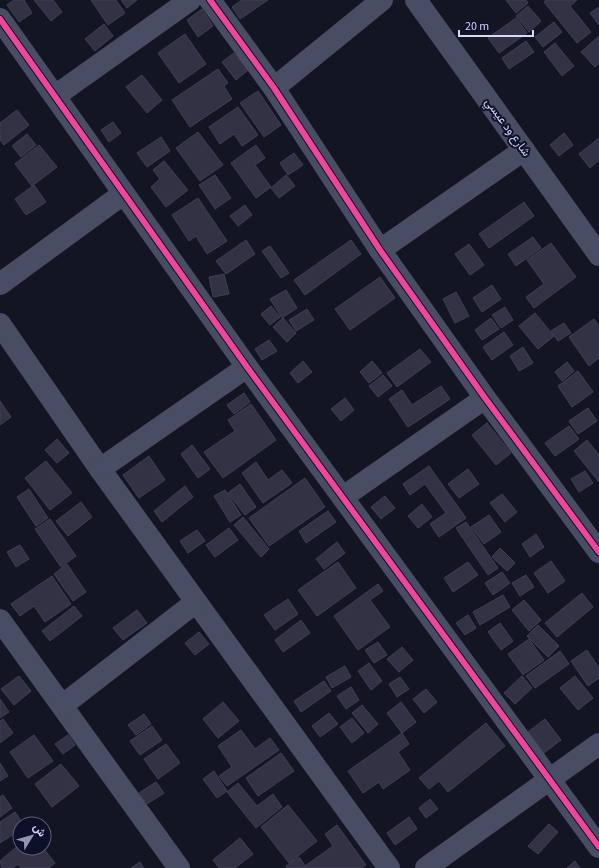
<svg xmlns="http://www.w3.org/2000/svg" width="599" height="868" viewBox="0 0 599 868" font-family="'Source Sans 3',Vazirmatn,sans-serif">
<rect width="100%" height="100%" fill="#141522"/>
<g fill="#323244" stroke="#3f3f56">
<path d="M14,0H24L32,13L19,22L7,5Z"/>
<path d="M34,0H53L62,12L51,21Z"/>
<path d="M91,0H116L125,13L108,25Z"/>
<path d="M121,0H137L127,8Z"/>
<path d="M242,0H268L240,19L232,7Z"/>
<path d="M506,0H526L528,3L516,13Z"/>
<path d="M546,0H577L570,6L591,32L577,43L544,2Z"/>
<path d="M528,6L541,21L529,32L516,16Z"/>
<path d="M599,7V25L590,13Z"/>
<path d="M202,9L213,26L198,37L187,20Z"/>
<path d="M516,18L527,33L499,53L488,38Z"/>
<path d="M554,22L562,32L543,47L535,37Z"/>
<path d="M104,24L113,36L95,51L85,39Z"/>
<path d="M185,34L206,64L179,83L158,53Z"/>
<path d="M599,36V63L595,67L581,52Z"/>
<path d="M526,41L534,52L509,69L502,58Z"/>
<path d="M555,43L574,66L562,76L544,52Z"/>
<path d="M234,53L248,70L236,80L222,62Z"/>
<path d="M218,69L228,83L224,86L232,99L190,127L172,100Z"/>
<path d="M142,75L162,100L147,113L126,87Z"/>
<path d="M258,91L281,125L264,137L240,103Z"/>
<path d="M238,107L258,135L242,146L234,134L220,144L209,127Z"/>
<path d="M17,110L29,125L4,145L0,140V123Z"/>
<path d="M113,122L121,133L109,142L101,130Z"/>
<path d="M198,132L223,165L200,181L176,148Z"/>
<path d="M564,133L573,145L559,156L550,145Z"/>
<path d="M27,134L36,145L21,157L12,146Z"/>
<path d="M161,137L170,151L147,167L137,153Z"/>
<path d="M599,138V160L590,168L579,154Z"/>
<path d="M39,145L57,167L32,186L15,164Z"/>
<path d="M256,145L265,158L255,165L271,187L256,198L231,163Z"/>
<path d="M294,153L303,165L288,175L280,163Z"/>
<path d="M164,161L188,190L166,207L151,187L160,179L153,170Z"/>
<path d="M215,175L231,198L215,209L199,185Z"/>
<path d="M286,175L295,186L279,198L271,188Z"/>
<path d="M34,185L46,202L26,215L15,199Z"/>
<path d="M198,198L227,241L207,254L196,236L189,241L172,215Z"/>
<path d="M524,202L534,216L489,248L479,234Z"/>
<path d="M245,205L252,215L238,226L230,216Z"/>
<path d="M533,237L541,248L516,266L508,254Z"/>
<path d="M246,240L255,254L226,274L216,261Z"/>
<path d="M351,240L361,254L305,295L294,280Z"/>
<path d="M551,243L576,277L534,308L526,297L544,284L527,260Z"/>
<path d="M469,244L484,265L470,275L455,254Z"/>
<path d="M270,246L289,273L281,278L262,251Z"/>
<path d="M224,274L229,294L213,297L209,277Z"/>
<path d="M380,277L395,298L350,330L335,309Z"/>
<path d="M492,285L501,299L482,312L473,298Z"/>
<path d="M286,290L297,308L282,318L270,299Z"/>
<path d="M456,292L469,316L455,323L443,299Z"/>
<path d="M271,306L280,317L270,325L261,314Z"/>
<path d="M505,307L513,320L501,328L492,315Z"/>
<path d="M307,309L314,320L296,331L289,320Z"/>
<path d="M535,313L554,336L538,349L519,326Z"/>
<path d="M283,318L296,333L287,342L273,327Z"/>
<path d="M491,318L499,329L482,340L475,330Z"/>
<path d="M594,319L599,326V358L589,366L569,337Z"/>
<path d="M564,323L571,333L558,341L551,331Z"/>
<path d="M504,332L513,345L492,360L483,347Z"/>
<path d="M269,340L277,351L262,360L255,349Z"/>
<path d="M523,347L533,363L519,371L510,356Z"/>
<path d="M420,349L431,362L397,387L387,373Z"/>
<path d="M303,361L312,372L298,383L290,373Z"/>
<path d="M372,361L382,373L369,383L360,372Z"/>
<path d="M567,362L574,371L562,381L555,372Z"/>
<path d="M578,371L593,392L572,407L558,386Z"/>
<path d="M383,375L392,386L378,397L369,386Z"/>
<path d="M441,386L450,399L408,427L389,399L402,390L412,405Z"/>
<path d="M244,393L250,402L234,414L227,405Z"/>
<path d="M345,398L354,410L341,421L331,409Z"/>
<path d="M0,401L11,417L0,425Z"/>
<path d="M251,404L276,440L223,478L204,452L235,431L228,420Z"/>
<path d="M588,408L597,421L578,434L569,421Z"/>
<path d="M487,423L511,453L496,465L472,435Z"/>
<path d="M569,426L579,439L555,456L545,443Z"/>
<path d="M57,439L69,453L57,463L45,450Z"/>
<path d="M587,440L599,455V482L574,451Z"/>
<path d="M192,445L210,469L198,478L181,454Z"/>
<path d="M149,456L165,480L139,498L123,475Z"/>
<path d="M46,461L72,493L50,510L25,478Z"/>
<path d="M256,462L268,480L282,470L292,483L263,503L242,473Z"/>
<path d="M429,466L466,518L439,537L430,524L446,513L425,484L410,495L403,484Z"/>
<path d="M468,469L479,484L459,498L448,484Z"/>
<path d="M585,471L593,483L579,492L571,479Z"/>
<path d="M305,478L325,507L269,546L249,518Z"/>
<path d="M240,484L256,507L245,515L228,493Z"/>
<path d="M185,486L193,497L162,522L154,511Z"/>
<path d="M29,489L48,518L36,526L17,497Z"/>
<path d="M225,490L241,515L230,522L214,496Z"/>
<path d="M502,494L517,512L505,522L490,503Z"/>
<path d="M385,496L395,508L381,519L371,507Z"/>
<path d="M81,502L92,517L68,536L56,521Z"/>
<path d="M422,504L432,517L418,528L408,516Z"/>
<path d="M328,511L336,522L306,543L299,531Z"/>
<path d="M489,515L501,532L484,544L471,527Z"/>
<path d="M243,517L269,549L261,557L234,525Z"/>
<path d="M50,519L76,556L61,567L35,529Z"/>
<path d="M466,522L498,568L488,575L456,528Z"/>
<path d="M229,528L238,540L215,557L206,545Z"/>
<path d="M197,530L205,541L188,553L180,541Z"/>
<path d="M536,534L544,547L530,557L522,544Z"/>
<path d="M337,542L345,553L324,569L316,559Z"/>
<path d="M20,545L29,559L16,567L7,552Z"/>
<path d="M500,548L515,563L507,571L492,557Z"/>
<path d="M551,561L565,581L548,593L534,573Z"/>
<path d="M338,562L356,588L317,616L298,590Z"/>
<path d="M468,562L478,575L453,592L444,578Z"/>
<path d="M67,564L86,592L73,601L54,574Z"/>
<path d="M502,572L510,583L493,595L485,583Z"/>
<path d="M526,575L534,587L520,596L512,583Z"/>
<path d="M52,576L71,604L45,622L34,606L20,616L11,604Z"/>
<path d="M378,584L383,591L370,600L390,627L358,650L334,616Z"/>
<path d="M582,593L593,607L557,637L545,623Z"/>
<path d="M503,595L510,607L480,625L473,612Z"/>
<path d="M288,599L298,614L275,630L264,615Z"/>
<path d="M524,600L541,620L529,631L512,610Z"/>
<path d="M74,606L82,616L50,641L42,631Z"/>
<path d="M137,610L147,623L123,640L113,628Z"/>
<path d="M468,615L476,628L465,635L456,623Z"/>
<path d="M301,620L310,633L283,652L275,640Z"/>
<path d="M500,623L513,641L501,650L488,632Z"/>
<path d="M538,625L559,646L548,657L527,636Z"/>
<path d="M199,632L209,644L195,655L185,643Z"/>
<path d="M529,639L544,660L523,675L508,654Z"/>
<path d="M378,642L387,655L374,663L365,650Z"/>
<path d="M402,647L413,660L399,672L387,659Z"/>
<path d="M587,650L599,668V678L588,686L571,661Z"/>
<path d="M560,651L569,664L535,688L526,676Z"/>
<path d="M369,663L382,681L371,690L358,671Z"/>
<path d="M345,666L351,677L332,688L326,677Z"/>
<path d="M19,676L31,691L14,705L1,689Z"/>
<path d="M522,676L532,688L515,704L504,693Z"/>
<path d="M575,676L593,698L578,710L560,688Z"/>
<path d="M400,677L409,689L397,697L389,684Z"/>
<path d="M324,681L331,691L301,712L294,701Z"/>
<path d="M351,687L359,700L346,709L337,696Z"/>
<path d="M426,689L437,702L424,713L413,699Z"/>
<path d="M0,699L9,712L0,718Z"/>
<path d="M223,702L239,721L218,738L203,719Z"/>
<path d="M401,702L416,722L402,733L387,713Z"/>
<path d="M362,705L378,724L368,733L352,713Z"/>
<path d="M329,713L338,724L320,737L312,726Z"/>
<path d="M144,714L151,724L136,735L128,725Z"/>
<path d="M352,718L364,733L352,743L340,727Z"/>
<path d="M3,719L13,733L0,743V721Z"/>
<path d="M545,719L561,740L544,753L528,732Z"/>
<path d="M486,723L505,746L448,792L439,781L429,789L419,778Z"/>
<path d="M152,726L162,740L140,755L130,741Z"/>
<path d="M241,730L255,749L270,738L279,750L227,786L219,776L232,767L218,746Z"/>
<path d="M402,733L409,744L398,752L410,770L383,789L379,782L363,793L348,771Z"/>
<path d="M34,735L53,761L28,778L10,752Z"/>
<path d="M68,735L75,745L63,754L55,744Z"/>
<path d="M166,744L180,763L158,779L144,759Z"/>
<path d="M281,753L294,771L258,796L246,778Z"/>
<path d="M0,763L8,776L0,781Z"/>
<path d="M61,764L79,786L52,807L35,784Z"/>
<path d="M214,771L227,791L217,798L203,779Z"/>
<path d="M156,782L164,793L147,804L139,793Z"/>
<path d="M238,783L257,806L273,794L282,807L256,828L227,792Z"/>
<path d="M3,795L12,808L0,817V797Z"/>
<path d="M430,799L438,809L426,818L419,808Z"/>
<path d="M288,805L317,841L289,863L261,827Z"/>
<path d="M15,812L23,824H20V830L0,843V822Z"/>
<path d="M409,817L417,829L395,845L387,833Z"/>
<path d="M549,824L558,832L538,854L528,846Z"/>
<path d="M337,825L366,865L362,868H287L286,866L299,857L305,866L333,846L325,834Z"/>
<path d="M240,838L253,854L235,868H219L213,860Z"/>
<path d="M20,844V848H43L55,863L49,868H21L18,864L13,868H2L0,861Z"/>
<path d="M575,861L580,868H567Z"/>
<path d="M140,862L144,868H131Z"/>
</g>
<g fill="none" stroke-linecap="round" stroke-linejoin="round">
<g stroke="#484d63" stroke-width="22">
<path d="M210,0L274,88L380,250L485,398L599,552"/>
<path d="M416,0L599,255"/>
<path d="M0,19L247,367L599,847"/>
<path d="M274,88L382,0"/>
<path d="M55,96L190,0"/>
<path d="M380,250L524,150"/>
<path d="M0,284L123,194"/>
<path d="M0,324L100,469L389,868"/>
<path d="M100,469L247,367"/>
<path d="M343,497L485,398"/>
<path d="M0,620L179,868"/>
<path d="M63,705L196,602"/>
<path d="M426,868L599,744"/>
</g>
<defs>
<g id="cycleway">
<path d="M210,0L274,88L380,250L485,398L599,552"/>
<path d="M0,19L247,367L599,847"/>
</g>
</defs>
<use href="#cycleway" stroke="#0e0f28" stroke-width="8"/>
<use href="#cycleway" stroke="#ed469a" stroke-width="6"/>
</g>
<g text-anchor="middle" stroke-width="4" stroke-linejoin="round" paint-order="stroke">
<g font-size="12" fill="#d5d9ff" stroke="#0e0f28">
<text transform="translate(508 127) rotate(54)" y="4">شارع ود عيسي</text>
</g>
</g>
<g transform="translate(32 836) rotate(53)"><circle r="19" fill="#0e0f28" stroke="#5e607e"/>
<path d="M0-3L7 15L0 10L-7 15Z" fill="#9194b2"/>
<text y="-6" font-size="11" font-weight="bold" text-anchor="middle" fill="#d5d9ff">ش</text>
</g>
<path d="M459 30v6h74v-6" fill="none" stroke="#d5d9ff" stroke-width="2"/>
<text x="465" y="30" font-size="12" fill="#d5d9ff" stroke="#0e0f28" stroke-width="3" paint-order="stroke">20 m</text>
</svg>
